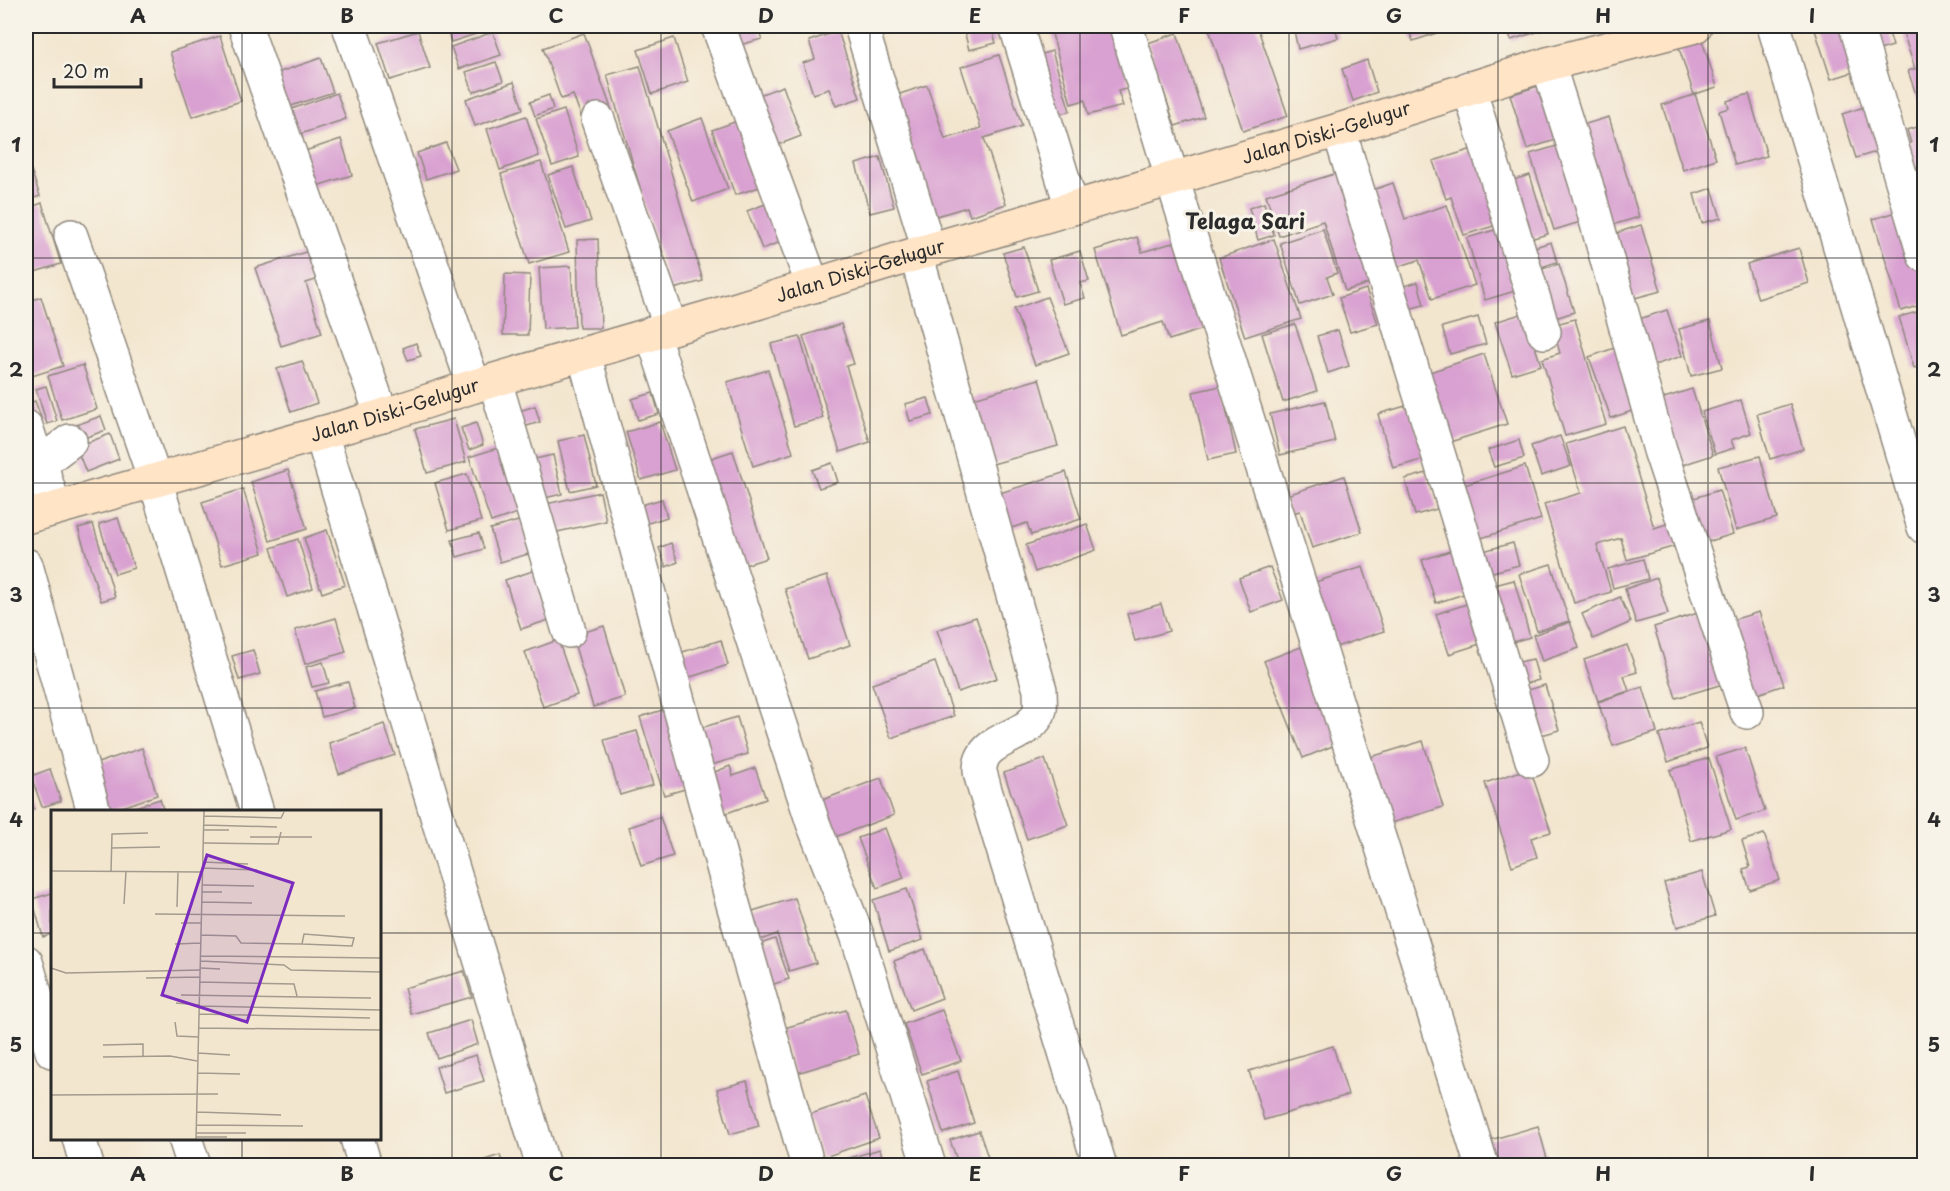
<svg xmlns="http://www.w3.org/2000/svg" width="1950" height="1191" viewBox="0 0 1950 1191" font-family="'Playpen Sans',sans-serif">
<rect width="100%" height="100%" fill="#f7f3e8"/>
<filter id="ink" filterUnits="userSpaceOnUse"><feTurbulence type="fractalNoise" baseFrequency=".0167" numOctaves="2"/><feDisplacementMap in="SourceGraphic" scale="12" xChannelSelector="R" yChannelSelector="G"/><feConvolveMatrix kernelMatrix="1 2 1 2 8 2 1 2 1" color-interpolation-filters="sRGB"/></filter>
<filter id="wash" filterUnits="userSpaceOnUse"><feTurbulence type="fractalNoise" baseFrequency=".008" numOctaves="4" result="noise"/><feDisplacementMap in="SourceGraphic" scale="24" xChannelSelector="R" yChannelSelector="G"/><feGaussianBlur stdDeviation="1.35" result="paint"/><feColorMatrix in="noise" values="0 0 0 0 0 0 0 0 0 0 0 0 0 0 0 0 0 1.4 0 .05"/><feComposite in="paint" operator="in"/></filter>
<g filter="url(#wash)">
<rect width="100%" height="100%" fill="#f3e6cf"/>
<g id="blocks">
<g fill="#d9a1d1">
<path d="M446,26H473L476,34L451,42Z"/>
<path d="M722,26H758L762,39L728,48Z"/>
<path d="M963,26H991L996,43L969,50Z"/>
<path d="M1085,26H1113L1130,88L1118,91L1123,106L1088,115L1085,100L1071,104L1052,34Z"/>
<path d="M1208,26H1257L1288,116L1243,131Z"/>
<path d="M1293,26H1335L1338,38L1298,49Z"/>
<path d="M1407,26H1446L1448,29L1413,41Z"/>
<path d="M1461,26H1486L1463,33Z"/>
<path d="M1506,26H1548L1549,28L1511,40Z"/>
<path d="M1828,26H1846L1860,70L1831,79L1815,30Z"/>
<path d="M1862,26H1887L1893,46L1869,53Z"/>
<path d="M1901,26H1924V101L1919,103L1908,71L1915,69Z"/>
<path d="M418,31L430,68L390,80L378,43Z"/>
<path d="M838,31L860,98L836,106L829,89L813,94L803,63L815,59L809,41Z"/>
<path d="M493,32L501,55L459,69L451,47Z"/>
<path d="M584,33L612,111L583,121L573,95L561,99L543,48Z"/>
<path d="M1177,33L1204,117L1175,126L1148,43Z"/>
<path d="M220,36L241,101L192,117L170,52Z"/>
<path d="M674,38L688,82L652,94L638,50Z"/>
<path d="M1702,40L1717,87L1695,94L1716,159L1683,170L1662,105L1694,95L1679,48Z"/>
<path d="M1052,51L1070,111L1037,121L1019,61Z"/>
<path d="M999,55L1022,126L984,138L1006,204L970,216L967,207L933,217L894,96L927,85L945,139L981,128L961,67Z"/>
<path d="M321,58L333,92L285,108L274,74Z"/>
<path d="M1367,60L1377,92L1353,101L1342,69Z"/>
<path d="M496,62L503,81L473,92L466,72Z"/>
<path d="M640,66L703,281L670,290L607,75Z"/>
<path d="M514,82L523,109L475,126L466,99Z"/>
<path d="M1548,83L1565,137L1527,149L1510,95Z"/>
<path d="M783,86L801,136L770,148L751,98Z"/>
<path d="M337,93L346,119L294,136L286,111Z"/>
<path d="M1749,94L1767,156L1735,165L1719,111L1729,108L1727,101Z"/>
<path d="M549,95L553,109L535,116L530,102Z"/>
<path d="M1871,105L1886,149L1856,158L1842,114Z"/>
<path d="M564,110L579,157L552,166L536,119Z"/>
<path d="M526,116L539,156L500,170L487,129Z"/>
<path d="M1609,117L1639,217L1609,226L1579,126Z"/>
<path d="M702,118L728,189L693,202L667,131Z"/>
<path d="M746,118L769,184L735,195L712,130Z"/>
<path d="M1924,125V165L1908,170L1901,145L1911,143L1907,130Z"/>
<path d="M341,139L352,175L310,188L299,153Z"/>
<path d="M446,143L456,169L426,179L417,153Z"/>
<path d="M1567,143L1590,219L1554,230L1530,154Z"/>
<path d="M1476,148L1500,224L1464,235L1451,197L1446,199L1433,161Z"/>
<path d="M880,157L894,207L870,213L856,164Z"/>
<path d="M541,162L569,252L529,264L501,174Z"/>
<path d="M573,167L591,221L566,229L548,175Z"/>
<path d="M31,170L40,196L26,201V172Z"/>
<path d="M1344,171L1379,280L1345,291L1323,221L1279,236L1266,195Z"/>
<path d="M1530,175L1548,234L1519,242L1502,183Z"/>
<path d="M1393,183L1405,219L1447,205L1475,285L1432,299L1419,260L1387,270L1361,194Z"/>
<path d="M1712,188L1721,218L1702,223L1694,194Z"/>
<path d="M42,203L61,264L31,273L26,257V209Z"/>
<path d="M768,203L783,241L762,249L747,211Z"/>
<path d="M1264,203L1274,235L1258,240L1249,208Z"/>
<path d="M1904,210L1924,281V304L1901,311L1873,219Z"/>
<path d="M1641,225L1661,291L1627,300L1607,236Z"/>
<path d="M1323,229L1337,273L1327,277L1333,294L1300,305L1280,243Z"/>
<path d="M1498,229L1515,291L1485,300L1467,238Z"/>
<path d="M1137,237L1142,252L1179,241L1206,328L1169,340L1163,322L1121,335L1095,250Z"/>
<path d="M598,239L601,328H579L577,240Z"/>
<path d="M1274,239L1301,319L1245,337L1219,258Z"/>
<path d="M1551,242L1557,262L1529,271L1522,251Z"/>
<path d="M1024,247L1038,291L1017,297L1003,253Z"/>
<path d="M1799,248L1809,283L1758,299L1747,264Z"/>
<path d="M309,251L319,279L306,283L322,333L281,346L255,268Z"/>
<path d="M1080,251L1089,281L1080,283L1085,298L1063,304L1049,260Z"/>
<path d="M1559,264L1574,312L1540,323L1525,274Z"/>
<path d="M571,266L575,327L543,329L539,268Z"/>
<path d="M505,274L530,275L528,335H503Z"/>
<path d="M1418,282L1424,305L1397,312L1390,290Z"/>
<path d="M1366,289L1378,324L1350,332L1339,298Z"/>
<path d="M41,297L63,366L26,378V302Z"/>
<path d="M1047,297L1069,353L1035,365L1014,309Z"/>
<path d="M1667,310L1682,356L1648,367L1633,321Z"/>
<path d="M1924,310V365L1914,368L1899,317Z"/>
<path d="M1524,313L1541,365L1512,374L1495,322Z"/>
<path d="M1478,317L1486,344L1450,354L1442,327Z"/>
<path d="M1575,319L1606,424L1565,436L1542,359L1560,353L1552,325Z"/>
<path d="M1710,321L1722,368L1691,376L1679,329Z"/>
<path d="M841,324L854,364L846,366L870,442L840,452L803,336Z"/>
<path d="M1295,324L1317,391L1283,402L1262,334Z"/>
<path d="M1338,330L1349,366L1328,373L1317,336Z"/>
<path d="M800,337L823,418L794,426L771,344Z"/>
<path d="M416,343L421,356L408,360L403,348Z"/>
<path d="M1620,346L1641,408L1611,418L1589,357Z"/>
<path d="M1484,354L1507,424L1450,442L1427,373Z"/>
<path d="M302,361L317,403L291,412L277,369Z"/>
<path d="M83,365L97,409L62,420L48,376Z"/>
<path d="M768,370L793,453L753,466L727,382Z"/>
<path d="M1039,379L1058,446L989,465L970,399Z"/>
<path d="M46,386L57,421L47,424L36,389Z"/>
<path d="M1221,386L1236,454L1208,460L1193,392Z"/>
<path d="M1692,389L1713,455L1679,466L1658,400Z"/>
<path d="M653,393L659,414L638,420L632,399Z"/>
<path d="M928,398L933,415L910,421L905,404Z"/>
<path d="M1741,400L1751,433L1731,440L1734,448L1715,454L1702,412Z"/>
<path d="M35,401L42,420L26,426V404Z"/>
<path d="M1325,401L1335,442L1280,455L1270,414Z"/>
<path d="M1790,404L1803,449L1770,459L1757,414Z"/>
<path d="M1409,405L1425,459L1393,468L1378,414Z"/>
<path d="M535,406L540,422L517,429L513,413Z"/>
<path d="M101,416L106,430L76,441L71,427Z"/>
<path d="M454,419L466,462L427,473L415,429Z"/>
<path d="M660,422L675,470L641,480L626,432Z"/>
<path d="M476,423L483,445L469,450L461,428Z"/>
<path d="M1623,426L1654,528L1676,521L1683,544L1627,560L1621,538L1597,545L1611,592L1574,603L1544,504L1581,493L1566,444Z"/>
<path d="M110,434L119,459L86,472L76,447Z"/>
<path d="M584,435L596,485L570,491L558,441Z"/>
<path d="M1560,436L1571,466L1541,476L1531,446Z"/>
<path d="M1519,440L1524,458L1494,467L1488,450Z"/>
<path d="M507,445L529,509L491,522L469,457Z"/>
<path d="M733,451L767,558L732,569L699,462Z"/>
<path d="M553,455L562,494L536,500L526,461Z"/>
<path d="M1760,456L1777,518L1736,530L1718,467Z"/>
<path d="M832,463L838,482L819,488L812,470Z"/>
<path d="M1525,466L1541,519L1475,540L1458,487Z"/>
<path d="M288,470L307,529L270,541L251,482Z"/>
<path d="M1066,472L1081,519L1031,535L1027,523L1008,529L997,494Z"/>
<path d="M1427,473L1437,509L1415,515L1405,479Z"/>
<path d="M467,474L481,521L449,530L435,483Z"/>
<path d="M1344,476L1362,532L1312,548L1300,511L1289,514L1284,496Z"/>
<path d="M243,489L263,553L222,565L202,502Z"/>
<path d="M1719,490L1733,534L1704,543L1691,499Z"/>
<path d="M600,492L606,521L544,535L537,506Z"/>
<path d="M662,499L667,517L636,527L631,508Z"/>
<path d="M118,518L134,568L115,574L99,524Z"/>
<path d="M522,520L532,553L500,562L490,529Z"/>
<path d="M93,524L115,597L101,601L78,528Z"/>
<path d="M1087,524L1096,550L1035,572L1026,545Z"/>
<path d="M327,530L345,585L322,593L304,538Z"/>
<path d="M479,533L484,549L457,557L452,540Z"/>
<path d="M298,539L313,588L287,597L271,548Z"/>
<path d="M671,543L678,562L666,567L659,548Z"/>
<path d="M1513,543L1519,565L1478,576L1472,554Z"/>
<path d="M1459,548L1473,591L1436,603L1422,560Z"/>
<path d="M1643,559L1648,579L1613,588L1608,569Z"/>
<path d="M1551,564L1569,621L1537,631L1519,574Z"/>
<path d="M1270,567L1283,600L1251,612L1239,578Z"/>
<path d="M1363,567L1384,631L1330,649L1309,584Z"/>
<path d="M539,569L555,618L521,629L505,580Z"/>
<path d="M827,576L850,645L808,659L785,589Z"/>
<path d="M1657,578L1668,614L1636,623L1625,589Z"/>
<path d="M1514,580L1530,637L1495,647L1479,589Z"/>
<path d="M1620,597L1631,622L1593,639L1582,614Z"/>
<path d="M1470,603L1483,643L1449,654L1436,614Z"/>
<path d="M1161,604L1169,631L1135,641L1127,614Z"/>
<path d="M1701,612L1723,684L1676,698L1654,627Z"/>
<path d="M1759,612L1784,685L1746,698L1729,621Z"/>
<path d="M976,617L997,678L958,692L937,630Z"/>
<path d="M336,618L346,652L305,664L295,630Z"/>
<path d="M1570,622L1579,648L1542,661L1533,635Z"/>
<path d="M604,626L625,697L593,707L572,636Z"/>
<path d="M558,640L577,695L543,707L525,652Z"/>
<path d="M721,640L728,665L681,680L673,655Z"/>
<path d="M1627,645L1637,672L1624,676L1629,691L1598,701L1584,660Z"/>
<path d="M1301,647L1340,743L1303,758L1264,661Z"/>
<path d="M253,650L260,674L239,680L232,656Z"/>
<path d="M1533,659L1539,680L1521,685L1515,663Z"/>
<path d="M323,662L329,683L312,687L306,667Z"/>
<path d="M935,662L954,716L891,738L872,684Z"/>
<path d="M348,682L355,708L322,717L315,691Z"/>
<path d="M1545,685L1559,730L1528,739L1515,694Z"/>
<path d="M1643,687L1657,732L1613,746L1598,702Z"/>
<path d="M669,708L692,787L664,795L640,717Z"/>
<path d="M737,717L748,754L705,767L694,730Z"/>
<path d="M1699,722L1707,748L1668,762L1659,735Z"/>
<path d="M384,724L395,755L339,774L329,743Z"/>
<path d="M637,731L653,785L620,795L604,740Z"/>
<path d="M1423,741L1443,807L1381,826L1361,760Z"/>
<path d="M142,748L157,795L108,812L86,767Z"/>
<path d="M1745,748L1765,811L1736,820L1716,757Z"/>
<path d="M1709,758L1731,829L1691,841L1670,770Z"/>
<path d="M1045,759L1068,825L1027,839L1004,773Z"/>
<path d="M730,766L733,776L755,768L766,799L721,815L707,775Z"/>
<path d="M1530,768L1551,832L1531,838L1537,857L1512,866L1485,783Z"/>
<path d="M50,769L61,801L42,807L31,776Z"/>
<path d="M881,778L894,815L827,840L814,803Z"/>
<path d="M26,783L34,809L26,812Z"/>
<path d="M160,799L164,812H124L123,811Z"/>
<path d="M660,817L673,856L641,866L629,827Z"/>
<path d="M885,828L904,878L877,888L858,838Z"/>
<path d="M1764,834L1780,880L1750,890L1743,869L1750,867L1742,841Z"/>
<path d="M1702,872L1715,916L1677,927L1664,883Z"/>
<path d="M907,889L923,940L889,951L873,900Z"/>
<path d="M52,893V934L43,937L32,899Z"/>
<path d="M795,898L816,963L789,971L777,934L755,942L746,913Z"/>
<path d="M775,939L789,979L768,986L754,946Z"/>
<path d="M925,949L942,998L911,1010L894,961Z"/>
<path d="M464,971L472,997L411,1014L404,988Z"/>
<path d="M846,1010L859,1054L794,1074L781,1029Z"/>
<path d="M942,1010L961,1061L922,1074L904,1024Z"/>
<path d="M471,1020L478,1044L437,1058L429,1033Z"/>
<path d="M1333,1046L1348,1095L1264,1120L1249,1071Z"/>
<path d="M476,1055L484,1081L444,1093L436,1067Z"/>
<path d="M958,1071L974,1123L943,1133L927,1081Z"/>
<path d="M747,1081L759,1126L730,1134L717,1089Z"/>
<path d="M865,1096L879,1138L822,1158L808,1115Z"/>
<path d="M1538,1126L1549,1166H1494L1487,1141Z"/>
<path d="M979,1131L991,1166H959L950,1140Z"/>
<path d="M880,1149L885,1166H826V1165Z"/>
<path d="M500,1155L503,1166H469V1165Z"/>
</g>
</g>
</g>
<g filter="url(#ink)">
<use href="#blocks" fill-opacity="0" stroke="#8f887d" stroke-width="1.5"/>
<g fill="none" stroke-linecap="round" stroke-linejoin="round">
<defs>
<g id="street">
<path d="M245,26L382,416"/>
<path d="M349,26L474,386"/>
<path d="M718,26L813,286"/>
<path d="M861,26L929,250"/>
<path d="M1016,26L1072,208"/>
<path d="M1126,26L1172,178L1482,1166"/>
<path d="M1774,26L1924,527"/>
<path d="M1856,26L1924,255"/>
<path d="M1548,64L1586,184L1660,450L1747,712"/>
<path d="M1469,88L1544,332"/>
<path d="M598,120L671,328"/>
<path d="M1339,130L1532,760"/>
<path d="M71,236L155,480L257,812"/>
<path d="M916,254L1040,690C1040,696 1041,704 1040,709C1033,739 982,735 980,768C979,773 983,781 984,787L1100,1166"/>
<path d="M652,333L813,823L857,935L929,1166"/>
<path d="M584,354L733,904L808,1166"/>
<path d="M495,381L569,631"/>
<path d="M26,427L32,445L42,462"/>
<path d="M321,433L543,1166"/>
<path d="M55,508L45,479L42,462L70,441"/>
<path d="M26,565L94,812"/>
<path d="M26,962L52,1051"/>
<path d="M79,1138L87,1166"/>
<path d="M185,1138L194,1166"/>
<path d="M357,1138L365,1166"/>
</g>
<g id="secondary">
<path id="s1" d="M26,517L382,416L474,386L737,309L929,250L1339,130L1548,64L1695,26"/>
</g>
</defs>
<use href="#street" stroke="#8f887d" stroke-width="36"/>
<use href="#secondary" stroke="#8f887d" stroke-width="36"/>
<use href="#street" stroke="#fff" stroke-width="33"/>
<use href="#secondary" stroke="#ffe4c6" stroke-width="33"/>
</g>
</g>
<path fill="none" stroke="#2b2b2b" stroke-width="1.5" stroke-opacity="0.55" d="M242,26V812M452,26V1166M661,26V1166M870,26V1166M1080,26V1166M1289,26V1166M1498,26V1166M1708,26V1166M26,258H1924M26,483H1924M26,708H1924M26,933H52M380,933H1924M242,1138V1166"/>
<g text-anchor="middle" stroke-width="6" stroke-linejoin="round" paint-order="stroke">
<g font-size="18" fill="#2b2b2b" stroke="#f7f3e8">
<text dy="6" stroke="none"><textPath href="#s1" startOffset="1356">Jalan Diski–Gelugur</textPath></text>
<text dy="6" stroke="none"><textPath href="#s1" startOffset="870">Jalan Diski–Gelugur</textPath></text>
<text dy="6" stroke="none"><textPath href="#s1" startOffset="384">Jalan Diski–Gelugur</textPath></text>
</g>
<g font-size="21" font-weight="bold" fill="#2b2b2b" stroke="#f7f3e8">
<text x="1245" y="229">Telaga Sari</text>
</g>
</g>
<g transform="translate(51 810)">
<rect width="330" height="330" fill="#f3e6cf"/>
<path fill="none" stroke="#a39b8d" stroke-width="1.5" d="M153,6L230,8L233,2M153,15L226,17M153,20H178M199,27H261M153,33L227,34L230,22M60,38L109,37M152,52L197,54M152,58L206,60M0,61L152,62M60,62L61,24L97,23M152,75L203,76M151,82H171M151,92L201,93M73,94L75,61M126,97L127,61M104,104L294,106M130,113H151M150,125L185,126L190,133L251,134L253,124L303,128L301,136L251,134M124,134L150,133M150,146L330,148M150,151L233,155L240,160L330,162M0,158L15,163L150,160M150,158L169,159M95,168L149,167M149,172L243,174L246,186M130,185L320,188M125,193L149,195M148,196L330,200M148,204L319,208M124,212L126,226L148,227M148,218L330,220M52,235L92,234V246M147,243L179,245M52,247L119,246L146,251M147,263L189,264M0,285L167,284M146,302L230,305M145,315L252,316M145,323H195M145,327H176M145,329L153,1"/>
<path fill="#7b2cbf" fill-opacity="0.15" stroke="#7b2cbf" stroke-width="3" d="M156,45L242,73L196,212L111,185Z"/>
<rect width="330" height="330" fill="none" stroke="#2b2b2b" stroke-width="3"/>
</g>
<rect width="1950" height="1191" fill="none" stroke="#f7f3e8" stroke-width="66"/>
<path d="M54 78v9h87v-9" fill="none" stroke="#2b2b2b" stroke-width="3"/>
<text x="63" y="78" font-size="18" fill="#2b2b2b" stroke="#f7f3e8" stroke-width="4.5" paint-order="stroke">20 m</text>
<rect x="33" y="33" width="1884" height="1125" fill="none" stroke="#2b2b2b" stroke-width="2"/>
<g font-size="20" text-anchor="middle" font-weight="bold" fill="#2b2b2b">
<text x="138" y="23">A</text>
<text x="347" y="23">B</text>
<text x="556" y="23">C</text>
<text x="766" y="23">D</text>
<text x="975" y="23">E</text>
<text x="1184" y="23">F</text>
<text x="1394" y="23">G</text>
<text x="1603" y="23">H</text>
<text x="1812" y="23">I</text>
<text x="16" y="152">1</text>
<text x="1934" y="152">1</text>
<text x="16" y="377">2</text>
<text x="1934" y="377">2</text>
<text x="16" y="602">3</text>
<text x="1934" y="602">3</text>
<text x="16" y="827">4</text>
<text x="1934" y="827">4</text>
<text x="16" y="1052">5</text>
<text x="1934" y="1052">5</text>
<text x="138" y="1181">A</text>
<text x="347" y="1181">B</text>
<text x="556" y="1181">C</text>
<text x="766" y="1181">D</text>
<text x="975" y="1181">E</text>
<text x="1184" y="1181">F</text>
<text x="1394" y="1181">G</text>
<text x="1603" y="1181">H</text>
<text x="1812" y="1181">I</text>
</g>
</svg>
